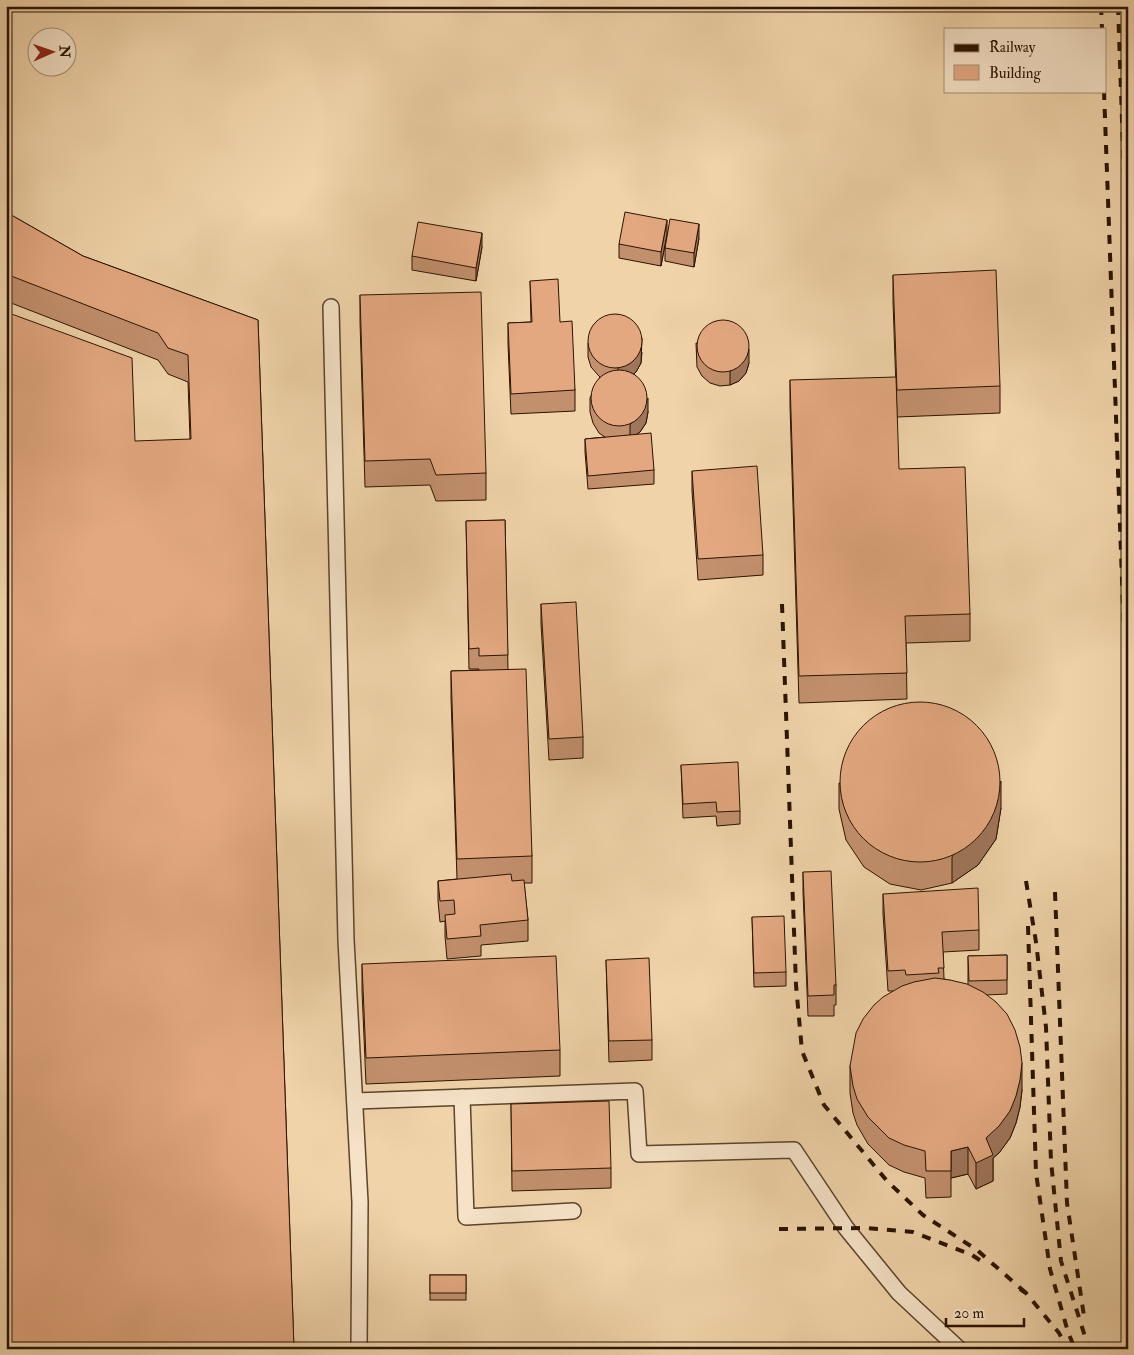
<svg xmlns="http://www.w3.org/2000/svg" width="1134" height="1355" viewBox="0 0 1134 1355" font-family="'IM FELL Double Pica',serif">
<rect width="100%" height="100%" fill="#f0d3a9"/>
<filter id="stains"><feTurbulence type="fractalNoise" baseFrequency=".004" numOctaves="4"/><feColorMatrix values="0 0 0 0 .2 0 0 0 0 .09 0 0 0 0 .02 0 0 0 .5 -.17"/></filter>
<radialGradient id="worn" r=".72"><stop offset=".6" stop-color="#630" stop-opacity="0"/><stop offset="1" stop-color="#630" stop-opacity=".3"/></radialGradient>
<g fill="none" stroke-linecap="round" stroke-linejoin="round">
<defs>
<g id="lane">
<path d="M331,307L346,940L360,1202L359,1349"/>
<path d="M462,1097L466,1217L573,1211"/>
<path d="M355,1101L635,1091L639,1154L794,1150L846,1228L899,1293L959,1349"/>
</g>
</defs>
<use href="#lane" stroke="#5c432a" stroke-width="18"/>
<use href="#lane" stroke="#f5e2c7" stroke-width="15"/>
<g stroke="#2b1300" stroke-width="4" stroke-dasharray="9 9" stroke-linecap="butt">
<path d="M1101,6L1102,29"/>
<path d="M1118,6L1128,290"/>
<path d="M1104,91L1128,743"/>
<path d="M1126,495L1128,455"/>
<path d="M782,604L796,985L802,1051L824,1105L887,1181L923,1215L977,1250L1026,1293"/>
<path d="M1026,881L1036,942L1046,1027L1051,1161L1061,1261L1089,1349"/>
<path d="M1055,892L1067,1203L1084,1316"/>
<path d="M1028,926L1036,1173L1050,1269L1068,1332L1075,1349"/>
<path d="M779,1229L865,1228L913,1232L972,1255L981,1261"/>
<path d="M1020,1289L1026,1293L1059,1333L1068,1349"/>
</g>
</g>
<g fill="#c3906e" stroke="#2b1300">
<path d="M1126,6H1128V63Z"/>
<path d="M6,212L83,256L258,320L294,1349L190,439L188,382L168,374L158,360L6,301Z"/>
<path d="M667,234L661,266L619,258V244Z"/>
<path d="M699,238L694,267L665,261V248Z"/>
<path d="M482,247L476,281L412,270V256Z"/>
<path d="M893,275L1000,386V413L897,417L893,302Z"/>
<path d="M530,281L560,322L575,390V411L511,414L508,344V323L531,322Z"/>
<path d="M360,295L486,473V500L436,501L430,485L365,487L360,322Z"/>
<path d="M588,343L642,352L641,363L636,372L634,374L648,412L646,423L640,432L637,434L654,470V484L588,489L585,452V439L605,437L599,433L593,423L590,412V398L600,377L598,375L591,367L588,357Z"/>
<path d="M696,343L749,363L746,373L739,381L730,385L720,386L710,383L702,376L697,367Z"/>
<path d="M790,380L899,469L970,614V641L906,643L907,699L799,703L790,406Z"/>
<path d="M692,471L763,555V575L698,580L692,491Z"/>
<path d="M505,520L508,670L532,856V883H524L528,920V941L481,945V956L447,959L445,936V921L440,922L438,901V881L457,879L451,698V671L479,670V669H469L466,521Z"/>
<path d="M541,604L583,737V758L549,760L541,624Z"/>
<path d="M681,765L740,811V824L717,826L716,816L683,818Z"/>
<path d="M839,783L1001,808L996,839L978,865L952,883L921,890L890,884L864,867L846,840L839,809Z"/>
<path d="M803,872L836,985V1005H834V1016H808L803,892Z"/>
<path d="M883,894L979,930V950L943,952L944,979L968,985V956L1007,955V994L986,995L1022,1090L1020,1107L1016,1123L1010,1138L999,1153L993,1158V1181L976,1189L968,1174L951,1178V1197L926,1198L925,1178L904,1172L889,1165L868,1144L857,1125L853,1113L850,1093V1066L893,991H888L883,914Z"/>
<path d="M752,917L786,972V986L754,987Z"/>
<path d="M606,960L652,1040V1060L609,1062Z"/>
<path d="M362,964L560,1050V1076L366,1084L362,991Z"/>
<path d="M511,1104L611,1168V1188L512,1191Z"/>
<rect x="430" y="1275" width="36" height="25"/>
</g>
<g fill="#9f765a" stroke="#2b1300">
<path d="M667,220V234L661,266V252Z"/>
<path d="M699,224V238L694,267V253Z"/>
<path d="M482,233V247L476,281V268Z"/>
<path d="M642,338L641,363L636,372L628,379L618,382V368Z"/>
<path d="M749,349V363L746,373L739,381L730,385V372Z"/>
<path d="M648,398V412L646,423L640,432L630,439V425Z"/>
<path d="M1001,781V808L996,839L978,865L952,883V857Z"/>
<path d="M1022,1063V1090L1020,1107L1016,1123L1010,1138L999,1153L993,1158V1181L976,1189V1163L986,1138Z"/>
<path d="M968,1147V1174L951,1178V1151Z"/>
</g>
<g fill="#e3a880" stroke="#2b1300">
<path d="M1127,6H1128V37Z"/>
<path d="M6,212L83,256L258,320L294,1349H6V312L132,358L135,441L191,439L188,355L168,348L158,333L6,274Z"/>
<path d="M625,212L667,220L661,252L619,244Z"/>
<path d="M670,219L699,224L694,253L665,248Z"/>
<path d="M418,222L482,233L476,268L412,256Z"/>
<path d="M996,270L1000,386L897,390L893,275Z"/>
<path d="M558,279L560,322L572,321L575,390L511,394L508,323L532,322L530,281Z"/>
<path d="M481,292L486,473L436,475L430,459L365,461L360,295Z"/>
<circle cx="615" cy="341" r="27"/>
<circle cx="723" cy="346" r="26"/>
<circle cx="619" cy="398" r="28"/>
<path d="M896,377L899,469L965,467L970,614L905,616L907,673L799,676L790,380Z"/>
<path d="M651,433L654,470L588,476L585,439Z"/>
<path d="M757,466L763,555L698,559L692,471Z"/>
<path d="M505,520L508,655L479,656V648L469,649L466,521Z"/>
<path d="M576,602L583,737L549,739L541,604Z"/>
<path d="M526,669L532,856L457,859L451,671Z"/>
<circle cx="920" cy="782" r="80"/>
<path d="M738,762L740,811L717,812L716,802L683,804L681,765Z"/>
<path d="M831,871L836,985H834V995L808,996L803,872Z"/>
<path d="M511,874L512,881L524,880L528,920L480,925L481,936L447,939L445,915L455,914L454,900L440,901L438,881Z"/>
<path d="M978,888L979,930L942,932L944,968H938L939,973L906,975L905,970L888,971L883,894Z"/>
<path d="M784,916L786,972L754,973L752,917Z"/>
<path d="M1007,955V980L969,981L968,956Z"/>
<path d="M556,956L560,1050L366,1058L362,964Z"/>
<path d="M649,958L652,1040L609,1041L606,960Z"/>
<path d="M935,978L950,980L967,984L983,992L996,1002L1007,1014L1015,1030L1020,1047L1022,1063L1020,1080L1016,1096L1010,1111L999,1126L986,1138L993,1155L976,1163L968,1147L951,1151V1171H926L925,1151L904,1145L889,1138L868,1117L857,1099L853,1086L850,1066L856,1033L863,1019L874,1005L883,997L902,986L914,982Z"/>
<path d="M609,1101L611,1168L512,1171L511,1104Z"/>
<rect x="430" y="1275" width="36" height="18"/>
</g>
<rect width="1134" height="1355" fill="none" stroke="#f0d3a9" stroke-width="25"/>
<rect x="8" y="8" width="1119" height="1340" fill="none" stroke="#2b1300" stroke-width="2.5"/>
<rect x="12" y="12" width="1109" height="1330" fill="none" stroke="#2b1300"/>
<rect x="944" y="28" width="162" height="65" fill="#f5e2c7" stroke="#a48f77"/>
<rect x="954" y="44" width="25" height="8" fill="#2b1300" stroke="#a48f77"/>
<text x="989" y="52" font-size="15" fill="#2b1300">Railway</text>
<rect x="954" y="65" width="25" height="15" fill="#e3a880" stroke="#a48f77"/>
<text x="989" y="78" font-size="15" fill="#2b1300">Building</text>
<g transform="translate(52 52) rotate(88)"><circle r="24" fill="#f5e2c7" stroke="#a48f77"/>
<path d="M0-4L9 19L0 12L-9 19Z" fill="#8f2418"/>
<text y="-8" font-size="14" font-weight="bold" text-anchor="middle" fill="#2b1300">N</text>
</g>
<path d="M946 1318v8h78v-8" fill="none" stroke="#2b1300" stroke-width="2.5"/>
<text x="954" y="1318" font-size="15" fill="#2b1300" stroke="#f5e2c7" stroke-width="4" paint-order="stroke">20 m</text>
<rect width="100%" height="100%" filter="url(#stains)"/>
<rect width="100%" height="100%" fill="url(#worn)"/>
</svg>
